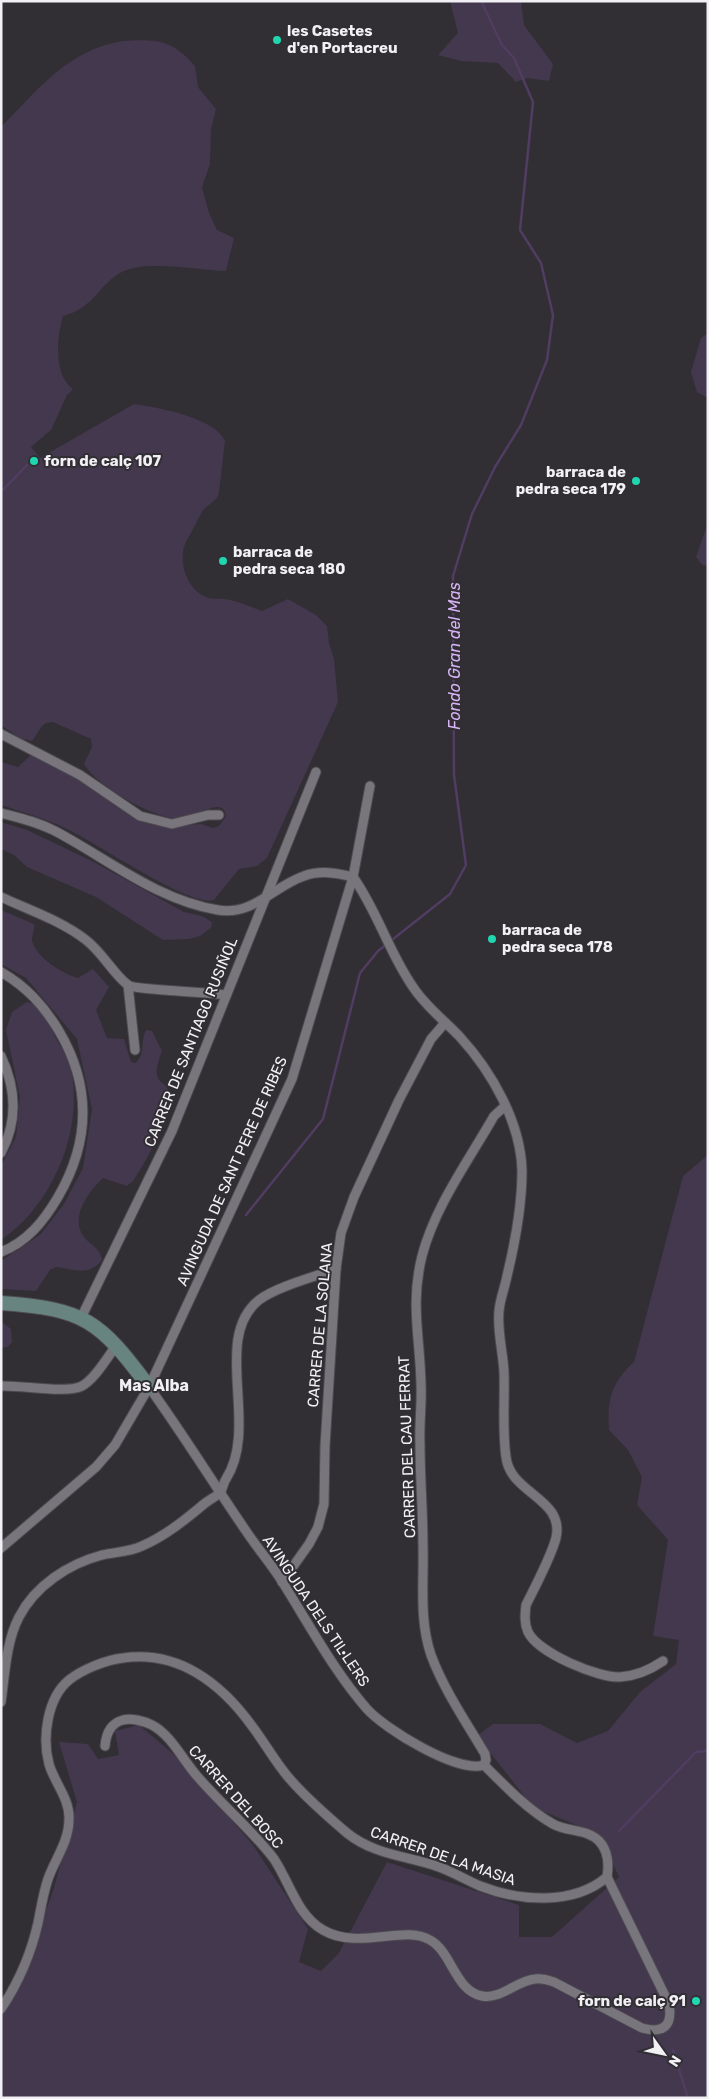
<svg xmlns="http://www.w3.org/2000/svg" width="709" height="2099" viewBox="0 0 709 2099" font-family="Rubik,sans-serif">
<rect width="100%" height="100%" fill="#312e34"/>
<g fill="#43384e">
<path d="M450,1H521L524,25L553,64L549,81L527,78L516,82L498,63L461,61L438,55L458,33Z"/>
<path d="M123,41C158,39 172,40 195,66L198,87L216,109L211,129L210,164L202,187L209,213L217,230L234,238L226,271C198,270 143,259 120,273C97,287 94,308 63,316C57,337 53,375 73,389L67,395L51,430L31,447L40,458L134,404C156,407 216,418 225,441L219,492L217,498L203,510L185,544C178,562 187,589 206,597C212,600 219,598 225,599C238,601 251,607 262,611L288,599L316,615L327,626L329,643L334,659L338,702L267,858L257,866L239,869L214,900C190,908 91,839 63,827C44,818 22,812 1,805V762L18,767L31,755H37L102,792L135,819L165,827L201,824L213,828L219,826L226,816C222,794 196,819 182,819C156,820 96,786 84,764L92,747L91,739L53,722C40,722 40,732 32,741L20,738L1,725V127C39,89 67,50 123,41Z"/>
<path d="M708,333V398L697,392L691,372L701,338Z"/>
<path d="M708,523V566L702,565L696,557Z"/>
<path d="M1,822L27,830L92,861L184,912L202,916L212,922L211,928L200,936L189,939L163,940L96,897L27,867L14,855L1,849Z"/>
<path d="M1,910L34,924C35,930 32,934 32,940C35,957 63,974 78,978L93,969L109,987L96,1010L107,1038L124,1039L131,1062L136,1063C146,1053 140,1040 146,1030L152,1031L162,1051C159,1060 153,1073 160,1081C164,1084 168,1087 169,1093C174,1112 144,1165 133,1181L127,1186L103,1178C89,1191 69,1218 84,1237C91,1246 100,1247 102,1260C88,1277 74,1269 56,1267L50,1270L36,1291L1,1289V1261L41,1234L64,1204L83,1168L92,1109L77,1039L26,978L1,964Z"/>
<path d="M27,1002C42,1004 47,1021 53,1032C57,1042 66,1053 69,1062C87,1124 54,1205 1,1240V1166L16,1137L20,1097L6,1030L12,1012Z"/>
<path d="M708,1155V2098H1V2012L17,1989L54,1888L77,1802L59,1742L88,1744L98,1759L119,1755L115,1731L139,1725L177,1757L253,1845L308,1929L299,1962L321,1971L339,1953L387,1862L519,1905V1937H552L619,1877L600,1835L533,1807L477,1736L493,1724H540L577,1743L608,1731L640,1692L676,1664L679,1640L653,1636L668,1540L637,1505L642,1477L628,1450L609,1430C607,1400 611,1383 634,1362L683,1176Z"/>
<path d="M1,1321L11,1329L12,1342L8,1347L1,1348Z"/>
</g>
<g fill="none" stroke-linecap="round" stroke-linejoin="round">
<g stroke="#513c62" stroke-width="2.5">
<path d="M1,492L27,465"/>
<path d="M246,1215L323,1119L360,973L378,951L450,894L466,865L454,775L453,576L472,514L495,467L521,425L547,360L553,315L541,263L520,230L533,102L514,58L502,45L481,1"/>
<path d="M619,1831L696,1752L708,1751"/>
<path d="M673,2050L688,2098"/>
</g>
<defs>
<g id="street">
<path d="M1,734L80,775L140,816L172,824L208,815H219"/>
<path d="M1,813C20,818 38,822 55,831C108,859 157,900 218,910C253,916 274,886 304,876C320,870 337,873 353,877"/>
<path d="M353,877C377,910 389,953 413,987C426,1007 444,1020 460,1037C492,1072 521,1123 522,1171C522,1205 515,1243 507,1276C505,1287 500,1299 499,1311C497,1331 503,1352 504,1372C505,1400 502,1429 506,1457C510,1494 565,1498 556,1538C551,1557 535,1587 526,1605C525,1614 524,1623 528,1632C538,1653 598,1678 620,1677C636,1676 650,1670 663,1661"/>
<path d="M1,897C29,910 62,921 86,940C102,952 114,975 128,985C134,990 209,992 226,995"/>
<path d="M1,972C27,987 44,1006 59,1031C92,1087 90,1142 58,1197C44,1221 27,1242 1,1252"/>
<path d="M128,985L135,1050"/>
<path d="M1,1056C16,1088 18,1121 1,1153"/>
<path d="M81,1318L172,1131L316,772"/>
<path d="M1,1386C22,1385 66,1394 82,1386C96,1378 107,1357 117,1345"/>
<path d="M149,1387C183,1434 213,1483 246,1531C258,1549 272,1565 283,1583C310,1626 334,1671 367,1709C385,1729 458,1774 484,1765C505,1786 527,1809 553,1824C567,1832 588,1829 599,1841C608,1850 609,1865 607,1877"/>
<path d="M1,1548L96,1467L115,1445L149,1387L292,1079L353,877L370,786"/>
<path d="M282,1582L309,1544L318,1527L324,1504L325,1446L336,1269L341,1233L354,1197L399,1100L431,1039L444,1024"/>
<path d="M1,1702C5,1674 6,1642 19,1617C35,1586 68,1564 102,1555C115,1552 130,1552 142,1546C165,1536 185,1520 204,1504C209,1500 215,1497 220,1493C223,1489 223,1483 226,1479C260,1426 211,1338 259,1300C276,1287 314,1277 336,1269"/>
<path d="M105,1746C106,1734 111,1723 123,1720C132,1718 144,1721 152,1725C171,1735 183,1760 197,1776C220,1803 254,1832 274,1859C290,1883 297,1915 323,1930C359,1951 404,1924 430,1940C452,1952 455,1991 482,1996C500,2000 518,1980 535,1979C542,1978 548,1980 554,1982L642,2028C663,2034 673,2026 669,2004L607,1877"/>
<path d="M484,1765L486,1760L485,1754C466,1722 444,1690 431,1655C419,1620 424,1582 423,1546C423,1512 420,1478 420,1444C419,1424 422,1404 421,1384C420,1337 410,1304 422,1256C435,1206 469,1160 494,1116L505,1106"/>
<path d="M1,2009C19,1982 31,1954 38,1923C41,1908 43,1894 48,1879C55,1859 69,1842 69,1819C70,1799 54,1782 49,1764C42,1738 47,1698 69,1680C83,1669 106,1660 123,1658C178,1650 221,1683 252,1726C265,1743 275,1762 289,1778C306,1798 327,1816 347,1833C374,1855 408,1856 439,1867C453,1872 466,1880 480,1886C519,1901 573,1906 607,1877"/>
</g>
<path id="secondary" d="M1,1303C85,1309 99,1320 149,1387"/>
</defs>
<use href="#street" stroke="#4d4a50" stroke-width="11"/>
<use href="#secondary" stroke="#4d4a50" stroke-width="16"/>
<use href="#street" stroke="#78757c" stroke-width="9"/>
<use href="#secondary" stroke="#688481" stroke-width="14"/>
</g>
<g fill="#20d5b0" stroke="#312e34" stroke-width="2">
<circle cx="277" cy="40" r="5"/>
<circle cx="34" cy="461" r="5"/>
<circle cx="636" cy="481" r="5"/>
<circle cx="223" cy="561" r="5"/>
<circle cx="492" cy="939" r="5"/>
<circle cx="696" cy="2001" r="5"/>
</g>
<g text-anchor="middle" stroke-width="4" stroke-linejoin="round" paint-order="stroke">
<g font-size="15" font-weight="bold" fill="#f2f0f4" stroke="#312e34" text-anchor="start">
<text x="287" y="36">les Casetes<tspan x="287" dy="17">d'en Portacreu</tspan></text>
<text x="44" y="466">forn de calç 107</text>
<text x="626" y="477" text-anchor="end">barraca de<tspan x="626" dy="17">pedra seca 179</tspan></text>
<text x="233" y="557">barraca de<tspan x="233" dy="17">pedra seca 180</tspan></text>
<text x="502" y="935">barraca de<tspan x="502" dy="17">pedra seca 178</tspan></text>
<text x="686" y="2006" text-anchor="end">forn de calç 91</text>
</g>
<g font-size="15" fill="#f2f0f4" stroke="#312e34">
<text transform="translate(191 1042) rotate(-68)" y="5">CARRER DE SANTIAGO RUSIÑOL</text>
<text transform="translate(232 1171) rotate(-66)" y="5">AVINGUDA DE SANT PERE DE RIBES</text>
<text transform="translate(320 1325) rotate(-85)" y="5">CARRER DE LA SOLANA</text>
<text transform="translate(407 1447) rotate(-92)" y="5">CARRER DEL CAU FERRAT</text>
<text transform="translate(316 1611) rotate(56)" y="5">AVINGUDA DELS TIL·LERS</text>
<text transform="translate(236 1797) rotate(48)" y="5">CARRER DEL BOSC</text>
<text transform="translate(443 1856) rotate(19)" y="5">CARRER DE LA MASIA</text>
</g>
<g font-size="16" font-style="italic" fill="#d7b4f6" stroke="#312e34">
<text transform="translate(454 656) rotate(-90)" y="6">Fondo Gran del Mas</text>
</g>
<g font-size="16" font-weight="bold" fill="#f2f0f4" stroke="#312e34">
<text x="154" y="1391">Mas Alba</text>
</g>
</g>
<rect width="709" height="2099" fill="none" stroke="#f2f0f4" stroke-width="5"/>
<g transform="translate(664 2054) rotate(123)" stroke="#312e34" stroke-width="4" paint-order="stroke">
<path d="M0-4L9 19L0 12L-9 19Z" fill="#f2f0f4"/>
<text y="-8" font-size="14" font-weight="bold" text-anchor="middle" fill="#f2f0f4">N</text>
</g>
</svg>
